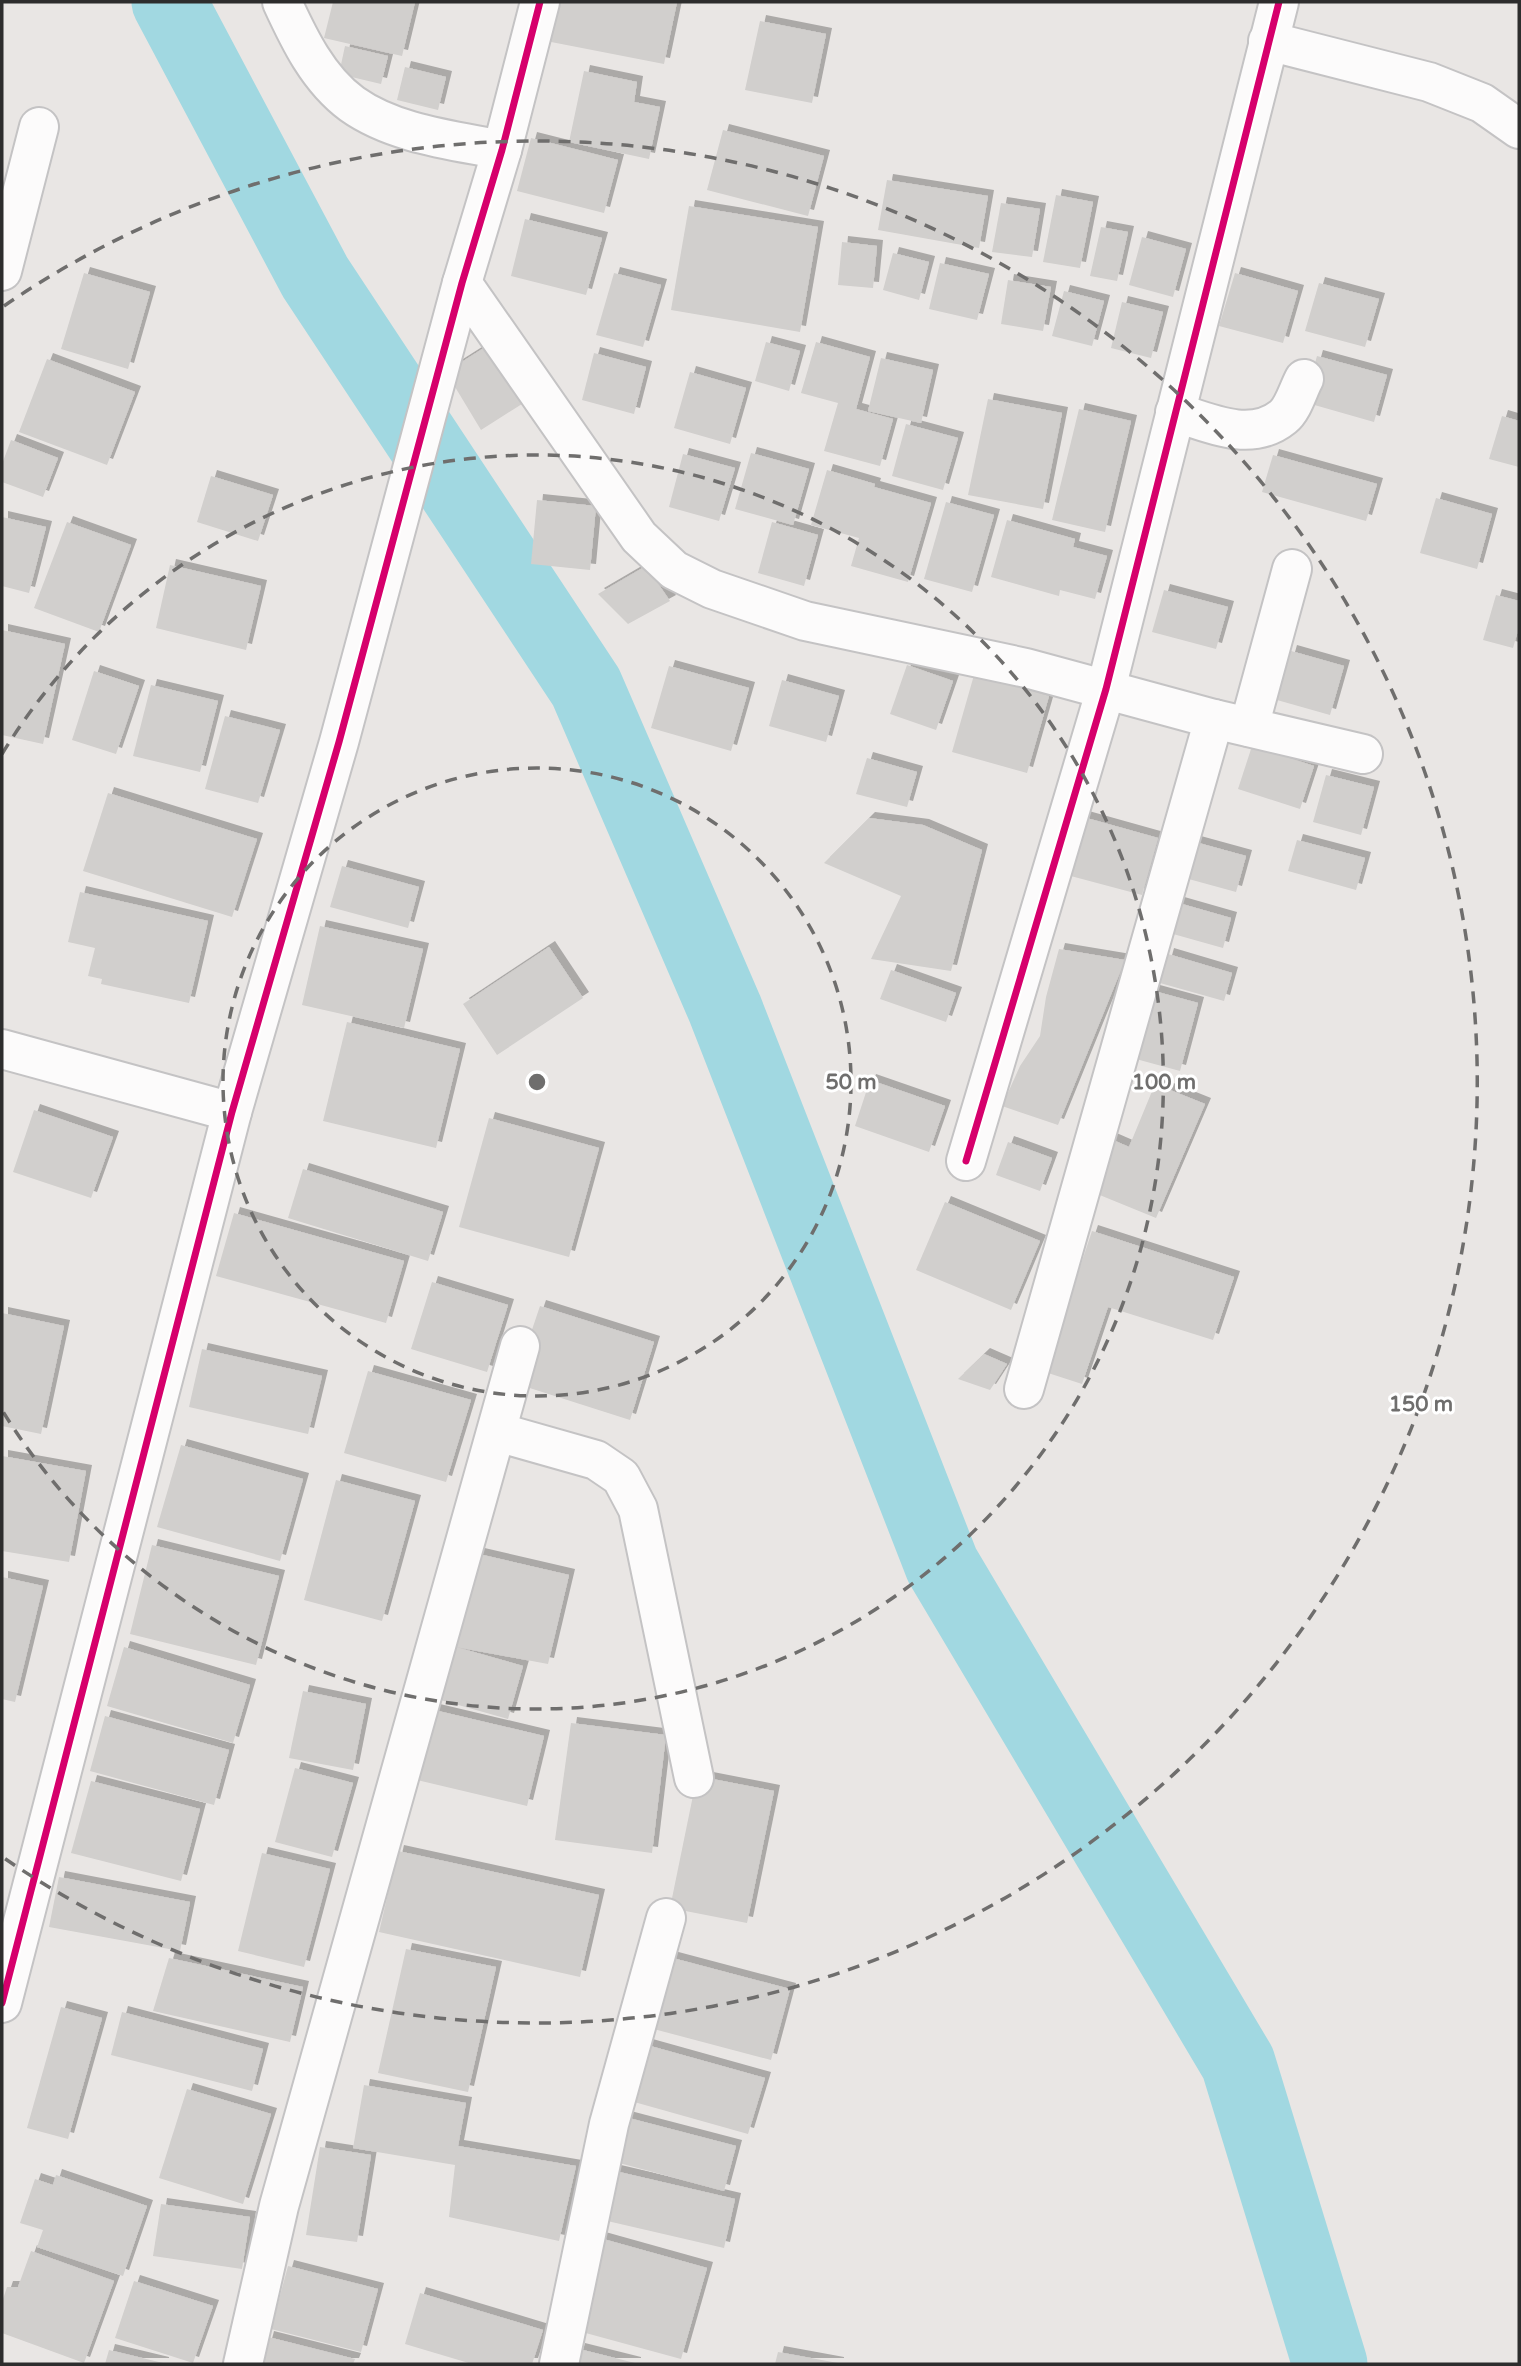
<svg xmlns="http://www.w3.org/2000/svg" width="1521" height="2366" viewBox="0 0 1521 2366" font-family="'Varela Round',sans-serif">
<defs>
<filter id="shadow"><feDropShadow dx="6" dy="-6" stdDeviation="0" flood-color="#0004"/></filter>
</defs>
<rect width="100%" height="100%" fill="#e9e6e4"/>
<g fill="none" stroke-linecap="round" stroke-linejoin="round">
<path stroke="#a1d8e1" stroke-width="75" d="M169,2L315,277L586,687L725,1009L942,1565L1238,2063L1330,2364"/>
</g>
<g fill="#d1cfcd" filter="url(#shadow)">
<path d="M333,2H415L402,56L324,38Z"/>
<path d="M554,2H677L664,64L546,41Z"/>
<path d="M760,21L826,34L812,103L745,90Z"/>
<path d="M345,46L388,56L381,84L339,74Z"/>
<path d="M405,67L446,77L438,110L397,100Z"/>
<path d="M584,71L637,82L634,102L660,107L649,159L569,142Z"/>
<path d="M723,130L824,156L808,216L707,190Z"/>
<path d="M531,138L618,160L604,213L517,191Z"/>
<path d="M887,180L988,196L979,248L878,230Z"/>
<path d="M1056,195L1093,202L1080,268L1043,262Z"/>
<path d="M1001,203L1040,209L1032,257L992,252Z"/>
<path d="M689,206L818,227L800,332L671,310Z"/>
<path d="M525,219L602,238L586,295L511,276Z"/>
<path d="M1101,227L1128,232L1117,281L1090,276Z"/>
<path d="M1142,237L1186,249L1173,297L1129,285Z"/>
<path d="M842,242L877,246L873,288L838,285Z"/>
<path d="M893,253L929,262L919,300L883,290Z"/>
<path d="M940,263L989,274L977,320L929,309Z"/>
<path d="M84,273L150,292L128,369L61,349Z"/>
<path d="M614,273L661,285L643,347L596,335Z"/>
<path d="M1235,273L1298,291L1283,343L1219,326Z"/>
<path d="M1008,280L1051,287L1043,331L1001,324Z"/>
<path d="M1319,283L1379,299L1365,347L1305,331Z"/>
<path d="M1064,291L1104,301L1092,346L1052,336Z"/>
<path d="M1122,302L1163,312L1151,358L1111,348Z"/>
<path d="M766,342L800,351L789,391L755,381Z"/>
<path d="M816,342L870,357L856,409L893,419L880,466L824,451L838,403L801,393Z"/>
<path d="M487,346L522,404L481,430L446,372Z"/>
<path d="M594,353L646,367L634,414L582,400Z"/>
<path d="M1317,356L1387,375L1374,422L1304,402Z"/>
<path d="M881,358L933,370L921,423L868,411Z"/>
<path d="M47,359L135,392L107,465L19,432Z"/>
<path d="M690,372L746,388L730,444L674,428Z"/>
<path d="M988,399L1062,413L1043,509L968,495Z"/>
<path d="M1079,409L1131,421L1105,532L1052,520Z"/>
<path d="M1502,416L1519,421V467L1489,459Z"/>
<path d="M906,424L958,438L943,490L892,476Z"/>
<path d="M11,440L58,458L43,497L2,482V464Z"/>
<path d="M751,453L809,469L793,525L735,509Z"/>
<path d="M683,454L735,468L719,521L669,507Z"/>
<path d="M1273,455L1377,484L1366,521L1262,492Z"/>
<path d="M827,470L875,484L874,487L931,503L908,582L851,566L859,538L811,525Z"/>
<path d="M211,476L273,495L258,541L197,522Z"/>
<path d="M1436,498L1492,514L1477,569L1420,553Z"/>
<path d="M537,500L596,506L590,570L531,564Z"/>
<path d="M946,502L994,515L972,592L924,579Z"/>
<path d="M2,517L46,527L29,593L2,586Z"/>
<path d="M1007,520L1075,539L1073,547L1107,556L1095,599L1060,590L1059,596L991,577Z"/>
<path d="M67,522L131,545L99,632L34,608Z"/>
<path d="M772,522L818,535L804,586L758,573Z"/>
<path d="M170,565L261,586L246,650L156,628Z"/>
<path d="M646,566L670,601L628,624L598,594Z"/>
<path d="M1164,590L1228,607L1216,649L1152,632Z"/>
<path d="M1496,595L1519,601V627L1513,648L1483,640Z"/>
<path d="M2,630L65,644L43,744L2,735Z"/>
<path d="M1291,651L1344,666L1330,715L1277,700Z"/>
<path d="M907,665L953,681L936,730L890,714Z"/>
<path d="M669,666L749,688L731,751L651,728Z"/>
<path d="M94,671L139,686L116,754L72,740Z"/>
<path d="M974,675L1049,696L1027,773L952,752Z"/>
<path d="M782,680L839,696L826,742L769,726Z"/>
<path d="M151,685L218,701L200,772L133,756Z"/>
<path d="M225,716L280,730L258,803L205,789Z"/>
<path d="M1252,746L1314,766L1300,809L1238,789Z"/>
<path d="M867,758L917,772L907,807L856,794Z"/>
<path d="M1326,775L1374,787L1361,835L1313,822Z"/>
<path d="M108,793L257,839L232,917L83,871Z"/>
<path d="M1083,817L1158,838L1142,895L1067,875Z"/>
<path d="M869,818L923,825L982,850L951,971L871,959L901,896L824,863Z"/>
<path d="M1297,840L1365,858L1356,890L1288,871Z"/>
<path d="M1195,842L1246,856L1236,892L1185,878Z"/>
<path d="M342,866L419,887L408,928L330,907Z"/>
<path d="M80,892L208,921L189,1003L101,984L102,979L88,976L95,948L68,942Z"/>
<path d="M1175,902L1231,918L1223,948L1166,932Z"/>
<path d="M320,926L423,949L404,1028L302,1005Z"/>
<path d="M549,947L583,998L497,1055L463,1004Z"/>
<path d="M1059,949L1125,960L1058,1125L1002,1106L1020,1066L1040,1036L1046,997Z"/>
<path d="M1168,954L1232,973L1224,1001L1160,983Z"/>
<path d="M891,970L956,993L946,1022L880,999Z"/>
<path d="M1143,988L1198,1003L1180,1071L1125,1056Z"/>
<path d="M347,1022L460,1049L436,1148L323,1121Z"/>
<path d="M870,1080L945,1106L929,1152L855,1126Z"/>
<path d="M1155,1084L1205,1104L1156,1218L1085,1189L1106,1137L1129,1147Z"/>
<path d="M34,1110L113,1137L91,1198L13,1172Z"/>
<path d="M489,1118L599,1148L569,1257L459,1227Z"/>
<path d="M1008,1142L1052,1158L1040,1191L996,1175Z"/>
<path d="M303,1169L443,1212L428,1261L288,1218Z"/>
<path d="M945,1202L1040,1241L1011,1310L916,1270Z"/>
<path d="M234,1213L404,1261L386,1323L216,1276Z"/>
<path d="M1092,1231L1234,1277L1213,1340L1108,1307L1082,1384L1045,1372Z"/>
<path d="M432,1282L508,1305L487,1372L411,1349Z"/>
<path d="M540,1306L654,1342L630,1420L514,1383Z"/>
<path d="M2,1313L64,1326L41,1434L2,1426Z"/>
<path d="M202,1349L322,1376L308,1434L189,1407Z"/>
<path d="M984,1354L1007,1364L990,1390L958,1379Z"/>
<path d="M368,1371L471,1400L446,1482L344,1453Z"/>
<path d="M181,1445L303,1479L280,1561L157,1527Z"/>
<path d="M2,1456L86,1471L69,1562L2,1551Z"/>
<path d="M336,1480L415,1501L382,1621L304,1600Z"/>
<path d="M152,1545L279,1576L256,1665L130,1634Z"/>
<path d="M470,1552L569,1575L548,1664L456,1647L523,1666L508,1719L437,1699Z"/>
<path d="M2,1577L43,1586L15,1702L2,1699Z"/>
<path d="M124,1647L250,1685L233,1743L107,1706Z"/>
<path d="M303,1691L366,1704L353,1770L289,1758Z"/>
<path d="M434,1710L544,1736L527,1806L417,1780Z"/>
<path d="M105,1716L229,1750L214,1805L90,1771Z"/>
<path d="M571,1723L666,1735L652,1853L555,1840Z"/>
<path d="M295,1768L353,1783L332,1857L275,1842Z"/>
<path d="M697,1776L774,1791L747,1923L670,1908Z"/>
<path d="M91,1781L200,1809L181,1881L71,1853Z"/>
<path d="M398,1851L599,1895L580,1977L379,1932Z"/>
<path d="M262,1853L330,1869L304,1967L238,1951Z"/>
<path d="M59,1877L190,1902L180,1951L49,1927Z"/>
<path d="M406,1949L496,1967L468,2092L378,2073Z"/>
<path d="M665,1956L790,1989L771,2060L646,2027Z"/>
<path d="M169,1958L303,1987L290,2042L153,2011Z"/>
<path d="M61,2007L102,2018L68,2139L27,2128Z"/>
<path d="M122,2012L263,2049L252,2091L111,2055Z"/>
<path d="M636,2042L765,2078L748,2134L620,2098Z"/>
<path d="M364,2085L466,2103L458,2146L576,2166L559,2241L449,2217L455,2165L353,2148Z"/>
<path d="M187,2089L271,2114L243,2204L159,2178Z"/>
<path d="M621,2116L736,2146L724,2191L608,2160Z"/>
<path d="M320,2147L371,2155L357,2242L306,2235Z"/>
<path d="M615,2171L735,2199L724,2248L603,2220Z"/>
<path d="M56,2175L147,2206L123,2276L37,2247L43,2230L20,2223L35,2179L53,2185Z"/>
<path d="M161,2204L250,2217L242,2269L153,2256Z"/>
<path d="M596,2237L707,2268L681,2359L571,2329Z"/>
<path d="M31,2251L114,2281L84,2363L2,2333V2302L7,2287H18Z"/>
<path d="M288,2266L378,2289L361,2352L271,2329Z"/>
<path d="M134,2281L213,2306L193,2363L115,2338Z"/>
<path d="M420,2293L543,2330L532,2364H472L405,2344Z"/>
<path d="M268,2337L355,2359L353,2364H261Z"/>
<path d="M579,2349L635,2363V2364H575Z"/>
<path d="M109,2350L163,2363V2364H105Z"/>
<path d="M778,2352L838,2363V2364H775Z"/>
</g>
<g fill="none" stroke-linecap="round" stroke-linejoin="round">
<defs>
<g id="minor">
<path d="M282,2C299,39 318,79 352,104C394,134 452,140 502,150"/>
<path d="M1268,41L1429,82L1482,103L1519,129"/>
<path d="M2,271L39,127"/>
<path d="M462,283L639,537L674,570L712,589L805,621L1026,668L1214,719L1363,754"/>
<path d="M1175,412C1209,423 1251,443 1283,417C1293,409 1298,390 1304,379"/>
<path d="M1249,727L1292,569"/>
<path d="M2,1049L232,1112"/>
<path d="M966,1161L1106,689L1279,2"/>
<path d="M1024,1389L1214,719"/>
<path d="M497,1432L596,1460L621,1477L638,1509L694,1778"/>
<path d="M2,2003L232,1112L339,742L462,283L502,150L540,2"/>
<path d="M243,2364L279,2206L520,1346"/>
<path d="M559,2364L609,2124L666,1918"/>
</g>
</defs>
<use href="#minor" stroke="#c4c3c4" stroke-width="42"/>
<use href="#minor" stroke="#fcfbfb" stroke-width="38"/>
<defs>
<g id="cycleway">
<path d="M966,1161L1106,689L1279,2"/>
<path d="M2,2003L232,1112L339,742L462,283L502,150L540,2"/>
</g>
</defs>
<use href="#cycleway" stroke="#fff" stroke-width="11"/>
<use href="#cycleway" stroke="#d6006c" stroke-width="7"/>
</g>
<g fill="none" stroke="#6f6e6d" stroke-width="3.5" stroke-dasharray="12 9">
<circle cx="537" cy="1082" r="314"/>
<path d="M2 754A627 627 0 1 1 2 1410"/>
<path d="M4 306A941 941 0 1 1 4 1858"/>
</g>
<circle cx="537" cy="1082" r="10" fill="#6f6e6d" stroke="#fff" stroke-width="3.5"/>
<g font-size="21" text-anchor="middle" font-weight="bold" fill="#6f6e6d" stroke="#fff" stroke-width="6" stroke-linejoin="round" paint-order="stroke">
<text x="851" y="1089">50 m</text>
<text x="1164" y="1089">100 m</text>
<text x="1421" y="1411">150 m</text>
</g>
<rect width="1521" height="2366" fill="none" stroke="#2d2d2d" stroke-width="7"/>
</svg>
